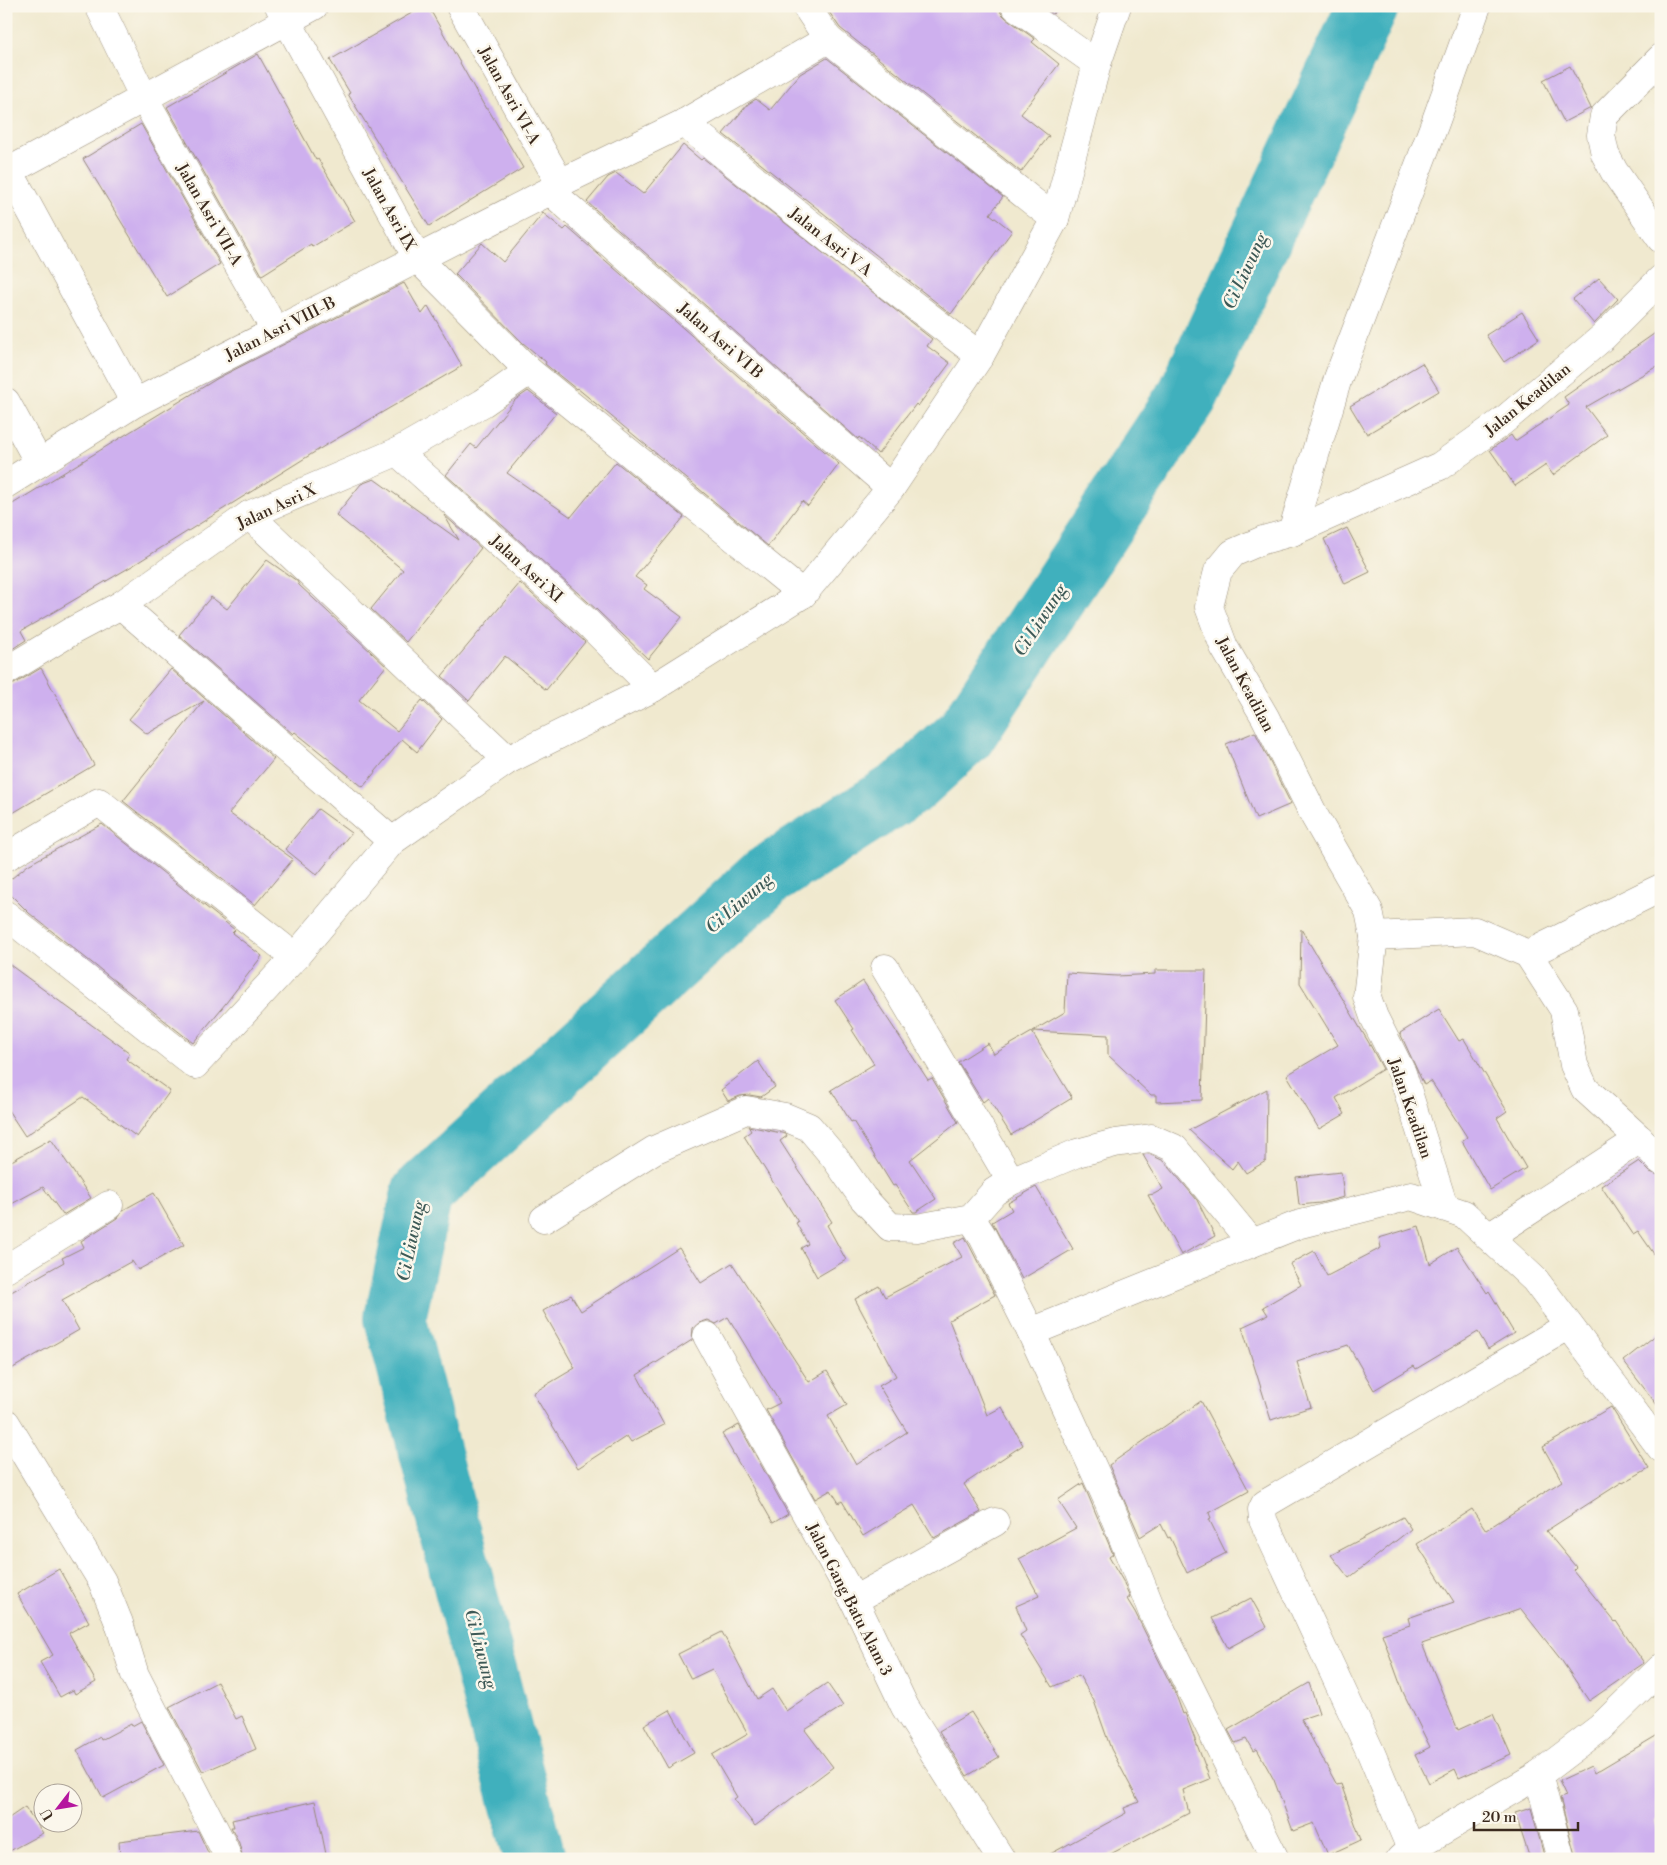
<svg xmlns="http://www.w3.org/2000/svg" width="1667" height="1865" viewBox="0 0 1667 1865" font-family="'Libre Bodoni',serif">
<rect width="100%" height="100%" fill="#fbf7ec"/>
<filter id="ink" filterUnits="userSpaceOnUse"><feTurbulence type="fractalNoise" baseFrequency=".02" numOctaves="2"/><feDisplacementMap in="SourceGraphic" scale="10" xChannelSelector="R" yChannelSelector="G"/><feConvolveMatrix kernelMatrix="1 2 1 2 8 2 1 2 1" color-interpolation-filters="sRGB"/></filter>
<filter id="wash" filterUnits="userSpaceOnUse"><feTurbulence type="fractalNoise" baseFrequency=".0096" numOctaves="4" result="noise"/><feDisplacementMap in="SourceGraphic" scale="20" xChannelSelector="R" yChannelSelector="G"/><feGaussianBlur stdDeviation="1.12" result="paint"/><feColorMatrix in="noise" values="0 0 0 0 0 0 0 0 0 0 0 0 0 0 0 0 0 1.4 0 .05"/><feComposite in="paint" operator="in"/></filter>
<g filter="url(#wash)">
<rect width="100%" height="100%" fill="#f0e9cf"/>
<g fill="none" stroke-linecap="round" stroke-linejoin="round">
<path stroke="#41b0bd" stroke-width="62" d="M535,1859L395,1318L422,1193L766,877L910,785L965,735L1188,395L1368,6"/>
</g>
<g id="blocks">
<g fill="#ceb0ee">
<path d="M424,6H428L486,109H488L523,168L429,226L348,94L350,93L330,60Z"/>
<path d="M825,6H1000L1001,13L1006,18L1035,39L1032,42L1059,64L1021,114L1049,136L1021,172L840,28Z"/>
<path d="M1042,6H1059L1053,14Z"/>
<path d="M258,54L316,160L318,159L355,221L312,247L311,244L262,275L167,107Z"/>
<path d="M827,58L1003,197L990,214L1012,231L951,314L723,134L748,104L756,99L770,110L800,74Z"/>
<path d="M1570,66L1591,108L1564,122L1543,80Z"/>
<path d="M141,124L220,264L167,297L83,159Z"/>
<path d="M683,145L701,160L703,158L932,339L927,346L950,363L918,406L916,404L878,454L859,437L858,439L587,202L608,177L616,173L643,194Z"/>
<path d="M543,213L564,230L567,227L839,464L808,506L802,501L768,546L577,388L576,389L545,364L546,362L523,343L455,274L482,243L503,262Z"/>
<path d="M1599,278L1618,299L1594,324L1573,299Z"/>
<path d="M404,283L422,314L428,306L462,366L326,445L132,566L21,631L26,640L6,653V508L218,378Z"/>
<path d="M1522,312L1539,339L1504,362L1486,335Z"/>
<path d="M1661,329V364L1586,407L1607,435L1553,475L1546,465L1515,486L1490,450L1511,435L1515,441L1569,405L1564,397Z"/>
<path d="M1422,363L1439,391L1367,434L1350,406Z"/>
<path d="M528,391L556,413L507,473L571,517L616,462L684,517L635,577L647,585L644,589L682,617L648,659L597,610L446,475L471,444L476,448L515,400Z"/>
<path d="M374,479L459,540L444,515L481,548L406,642L371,609L403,570L336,515L361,484Z"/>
<path d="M1347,528L1370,572L1345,584L1324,539Z"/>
<path d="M267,560L297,581L299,585L386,666L359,700L397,731L422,700L442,719L417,752L402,739L363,787L295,732L293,734L179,635L211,597L227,609Z"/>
<path d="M520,583L585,642L546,690L505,656L469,701L442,676Z"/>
<path d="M41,668L94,765L6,817V687L14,684Z"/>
<path d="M171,669L274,759L229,813L293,859L255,905L123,801L204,701L147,734L129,719Z"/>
<path d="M1255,732L1291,804L1256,819L1226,744Z"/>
<path d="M318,809L351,833L317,875L285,849Z"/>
<path d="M102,824L235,930L232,933L262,956L226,1003L193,1043L29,913L6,890V883L28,865Z"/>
<path d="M1301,929L1369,1043L1383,1069L1336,1098L1345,1114L1319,1129L1287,1075L1338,1045L1300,983Z"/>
<path d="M6,962L130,1053L126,1059L170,1091L137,1137L83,1097L25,1136L6,1107Z"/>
<path d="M1155,970H1206L1202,1100L1156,1102V1095H1151L1108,1055V1035L1033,1031L1065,1012L1067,973L1117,976L1155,974Z"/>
<path d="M863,981L928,1080L932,1078L958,1122L910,1160L936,1199L916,1212H913L895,1185L893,1186L853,1121L851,1122L831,1090L874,1064L852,1030L854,1029L835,1000Z"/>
<path d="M1439,1009L1459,1041L1464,1039L1507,1111L1497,1118L1526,1168L1490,1190L1462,1141L1467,1137L1431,1081L1424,1085L1400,1033Z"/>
<path d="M1032,1032L1072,1098L1011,1135L988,1098L983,1102L958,1062L988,1043L994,1054Z"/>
<path d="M758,1061L775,1087L761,1097L749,1095L740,1096L728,1101L721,1090Z"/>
<path d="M1267,1089L1266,1161L1246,1173L1238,1161L1232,1169L1189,1130Z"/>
<path d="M748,1126L786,1134L787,1136L780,1141L832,1222L827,1225L846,1260L817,1277L801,1248L808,1244L796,1223L798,1222L744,1136L751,1131Z"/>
<path d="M51,1139L91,1198L63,1215L43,1187L6,1207V1164Z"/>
<path d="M1149,1154L1164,1161L1197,1200L1215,1236L1181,1255L1148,1195L1154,1194L1163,1189L1143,1155Z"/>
<path d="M1639,1161L1650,1172L1661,1176V1264L1638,1231L1633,1234L1601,1186Z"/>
<path d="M1341,1172L1344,1197L1320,1203L1299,1205L1296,1177Z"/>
<path d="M1036,1187L1073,1249L1022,1279L992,1222L1012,1210L1008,1203Z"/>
<path d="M154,1193L184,1245L138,1270L132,1261L62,1300L79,1330L6,1372V1295L64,1262L62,1258L84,1247L81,1241L117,1218L123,1210Z"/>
<path d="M1419,1226L1430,1264L1457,1247L1487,1293L1489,1291L1514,1333L1488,1349L1478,1332L1416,1369L1414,1366L1374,1390L1348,1345L1297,1362L1311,1407L1271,1420L1242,1327L1268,1315L1263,1307L1301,1285L1290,1264L1314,1251L1327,1276L1381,1248L1379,1238Z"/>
<path d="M965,1237L995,1295L949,1320L987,1415L1002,1407L1023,1445L964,1484L981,1512L934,1538L914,1505L863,1536L842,1501L839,1503L831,1490L815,1499L766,1410L780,1403L728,1317L716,1324L708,1320L699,1323L693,1328L692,1340L637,1375L664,1425L631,1442L627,1436L578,1468L533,1393L575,1368L543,1311L571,1295L581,1311L679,1248L701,1283L732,1263L809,1382L827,1371L847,1405L828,1416L856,1465L907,1432L879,1386L896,1376L855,1299L879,1286L885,1297L962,1257L954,1243Z"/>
<path d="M1661,1331V1410L1623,1361Z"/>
<path d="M1201,1401L1249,1491L1209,1513L1211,1518L1209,1519L1226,1553L1187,1573L1170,1537L1168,1538L1161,1524L1140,1537L1109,1465Z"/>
<path d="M1611,1407L1649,1468L1623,1483L1622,1482L1546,1531L1576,1567L1573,1570L1615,1622L1616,1621L1644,1663L1589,1701L1562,1661L1521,1609L1422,1644L1458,1730L1493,1714L1511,1755L1459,1778L1455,1769L1429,1783L1415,1755L1430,1747L1403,1692L1382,1634L1410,1625L1408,1618L1454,1602L1417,1544L1472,1509L1486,1530L1562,1481L1543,1447Z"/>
<path d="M739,1425L788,1514L773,1523L722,1434Z"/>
<path d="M1083,1483L1113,1554L1109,1557L1123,1581L1130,1597L1127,1599L1135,1612L1176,1695L1183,1714L1185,1713L1210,1779L1183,1790L1189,1813L1101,1859H1041L1126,1813L1124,1808L1139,1802L1111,1749L1094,1701L1079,1675L1052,1687L1020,1635L1026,1631L1016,1606L1039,1596L1019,1559L1076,1528L1058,1500Z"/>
<path d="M1403,1517L1411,1529L1349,1578L1331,1555Z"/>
<path d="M59,1569L89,1622L69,1633L96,1682L75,1694L73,1690L60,1697L40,1662L53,1655L17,1594Z"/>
<path d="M1251,1598L1267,1627L1228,1648L1212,1618Z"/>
<path d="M722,1632L757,1699L772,1689L786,1711L827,1683L843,1706L805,1730L833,1767L755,1826L734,1799L737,1797L712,1755L748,1734L712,1669L691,1679L678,1654Z"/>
<path d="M217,1682L236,1719L242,1716L256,1749L203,1772L169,1707Z"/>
<path d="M1309,1683L1319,1713L1301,1719L1337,1785L1341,1784L1361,1840L1328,1855L1314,1823L1293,1831L1274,1780L1257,1749L1253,1751L1246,1739L1235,1743L1228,1730Z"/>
<path d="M670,1710L694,1753L668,1768L644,1725Z"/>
<path d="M971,1712L999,1757L967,1776L939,1731Z"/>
<path d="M141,1721L164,1765L103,1798L77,1750L100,1737L101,1740L131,1724L132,1726Z"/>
<path d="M1661,1733V1818L1656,1821L1661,1846V1859H1576L1560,1798L1566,1796L1559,1781L1591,1766L1594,1773Z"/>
<path d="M315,1801L327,1859H243L239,1843L231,1827H234L232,1820Z"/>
<path d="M25,1807L43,1833L6,1853V1820Z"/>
<path d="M1531,1808L1545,1859H1530L1515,1813Z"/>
<path d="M198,1831L211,1859H120L119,1841Z"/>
</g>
</g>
</g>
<g filter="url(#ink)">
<use href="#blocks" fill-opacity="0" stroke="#968a76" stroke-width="1"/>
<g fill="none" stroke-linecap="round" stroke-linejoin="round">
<defs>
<g id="minor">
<path d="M99,6L144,98L275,330"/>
<path d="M279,6L417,258L529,371L803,594L891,488L980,356L1055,219L1097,64L1117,6"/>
<path d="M460,6L560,183"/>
<path d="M806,6L828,39"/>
<path d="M1015,6L1097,64"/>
<path d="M1661,58L1604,116L1601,135L1605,154L1614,171L1661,239"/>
<path d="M684,123L854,259L980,356"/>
<path d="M550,191L891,488"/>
<path d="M6,402L39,463"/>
<path d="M135,403L9,171L314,6"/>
<path d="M399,451L405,459L587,622L653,688"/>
<path d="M6,484L135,403L550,191L560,183L684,123L828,39L1055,219"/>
<path d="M249,515L508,760L392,841"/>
<path d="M1292,532L1338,378L1435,123L1477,6"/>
<path d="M6,671L72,631L121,605L249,515L399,451L483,403L529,371"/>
<path d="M508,760L653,688L803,594"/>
<path d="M6,857L99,802L295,957"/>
<path d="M6,915L195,1065L295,957L392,841L121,605"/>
<path d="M1374,936L1475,931L1528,954L1564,1010L1574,1065L1585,1089L1640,1139L1661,1161"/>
<path d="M1528,954C1573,933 1616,909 1661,888"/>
<path d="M885,968L1011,1181"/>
<path d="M1444,1207L1402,1073L1374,1017L1367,997L1374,936L1369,911L1315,817L1265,717L1224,647L1209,607L1218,571L1233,553L1263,540L1292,532L1440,466L1503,421L1603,337L1661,279"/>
<path d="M971,1218L982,1235L1031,1332L1109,1503L1152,1611L1275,1859"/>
<path d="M544,1219L654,1150L746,1110L785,1117L809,1127L835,1158L863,1198L890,1227L917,1228L971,1218L994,1192L1011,1181L1077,1153L1115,1143L1151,1138L1174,1148L1252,1243"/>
<path d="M1489,1237L1640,1139"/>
<path d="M6,1269L109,1205"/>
<path d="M1031,1332L1297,1225L1411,1196L1464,1214L1535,1280L1661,1448"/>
<path d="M707,1336L854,1600L905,1707L1001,1859"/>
<path d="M6,1423L102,1581L119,1623L135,1675L224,1848L228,1859"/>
<path d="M854,1600L995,1522"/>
<path d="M1538,1775L1561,1859"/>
<path d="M1411,1849L1371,1753L1263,1520L1262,1510L1265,1504L1568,1326"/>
<path d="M1400,1859L1411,1849L1538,1775L1600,1728L1661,1668"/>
</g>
</defs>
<use href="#minor" stroke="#968a76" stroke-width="29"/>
<use href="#minor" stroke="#fff" stroke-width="28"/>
</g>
</g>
<g text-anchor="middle" stroke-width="5" stroke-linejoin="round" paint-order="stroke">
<g font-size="16" fill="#3b2a1e" stroke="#fbf7ec">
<text transform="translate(510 95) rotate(61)" y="6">Jalan Asri VI-A</text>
<text transform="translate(390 209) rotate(61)" y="6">Jalan Asri IX</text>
<text transform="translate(210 214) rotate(60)" y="6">Jalan Asri VII-A</text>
<text transform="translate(831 241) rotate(38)" y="6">Jalan Asri V A</text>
<text transform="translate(280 328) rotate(-27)" y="6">Jalan Asri VIII-B</text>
<text transform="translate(721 340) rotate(41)" y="6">Jalan Asri VI B</text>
<text transform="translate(1527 399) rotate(-39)" y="6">Jalan Keadilan</text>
<text transform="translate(276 506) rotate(-25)" y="6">Jalan Asri X</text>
<text transform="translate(527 568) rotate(42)" y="6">Jalan Asri XI</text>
<text transform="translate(1246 684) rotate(62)" y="6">Jalan Keadilan</text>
<text transform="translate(1411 1108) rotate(71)" y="6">Jalan Keadilan</text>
<text transform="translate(850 1599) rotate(63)" y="6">Jalan Gang Batu Alam 3</text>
</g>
<g font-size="18" font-style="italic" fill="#3d5956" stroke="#fbf7ec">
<text transform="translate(1245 271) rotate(-65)" y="6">Ci Liwung</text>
<text transform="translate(1040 620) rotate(-57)" y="6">Ci Liwung</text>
<text transform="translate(739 903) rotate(-41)" y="6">Ci Liwung</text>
<text transform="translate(411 1241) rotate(-78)" y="6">Ci Liwung</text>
<text transform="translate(481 1649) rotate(75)" y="6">Ci Liwung</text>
</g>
</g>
<rect width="1667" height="1865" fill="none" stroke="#fbf7ec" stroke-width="25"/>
<g transform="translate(58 1808) rotate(239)"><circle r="24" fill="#fbf7ec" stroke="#aea59a"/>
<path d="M0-4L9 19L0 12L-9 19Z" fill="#b5179e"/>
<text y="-8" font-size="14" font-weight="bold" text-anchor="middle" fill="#3b2a1e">U</text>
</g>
<path d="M1474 1822v8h104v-8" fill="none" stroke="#3b2a1e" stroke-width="2.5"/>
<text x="1482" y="1822" font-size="15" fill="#3b2a1e" stroke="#fbf7ec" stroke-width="4" paint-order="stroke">20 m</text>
</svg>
